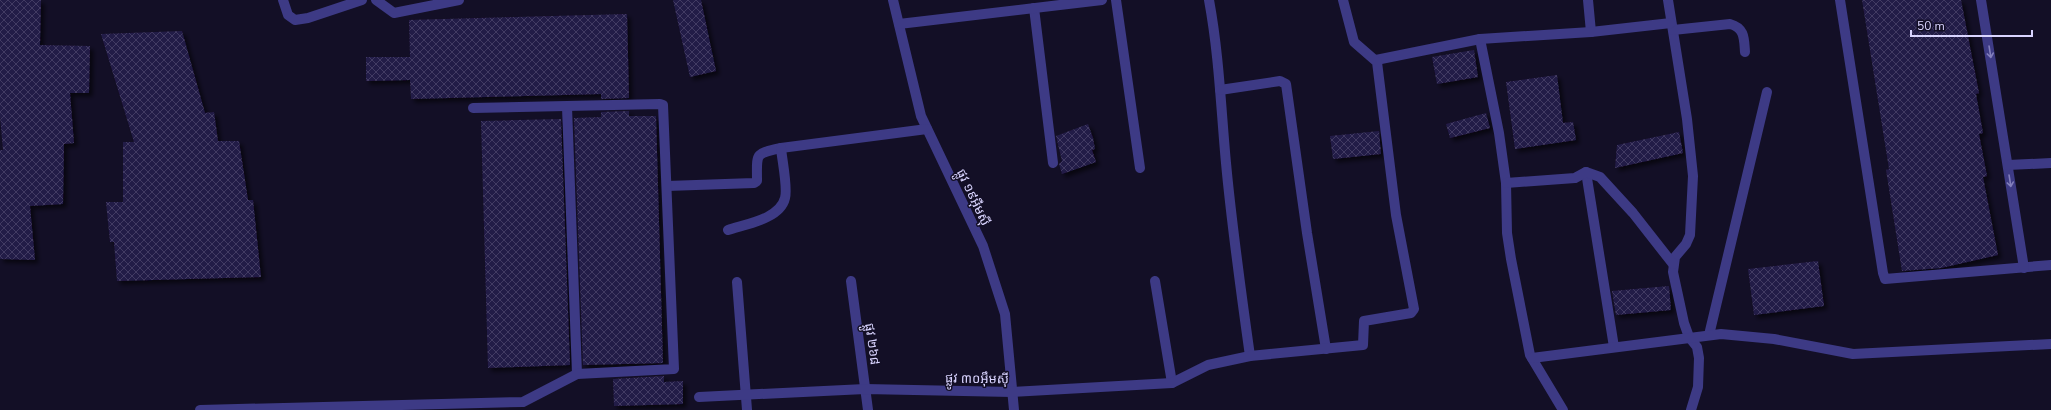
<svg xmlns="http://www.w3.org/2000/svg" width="2051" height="410" viewBox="0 0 2051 410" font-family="'Nunito Sans','Noto Sans Khmer',sans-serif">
<defs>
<pattern id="building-cross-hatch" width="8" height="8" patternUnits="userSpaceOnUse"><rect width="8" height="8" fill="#241b47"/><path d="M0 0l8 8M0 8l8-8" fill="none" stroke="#433b63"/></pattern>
<filter id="shadow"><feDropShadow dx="3.5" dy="3.5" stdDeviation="2" flood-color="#0009"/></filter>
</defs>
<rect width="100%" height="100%" fill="#130f26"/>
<g fill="url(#building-cross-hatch)" filter="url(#shadow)">
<path d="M0,0H41L40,45L90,46L89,93H70L74,143L64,144L63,204L30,206L35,260L0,259V150H3L0,116Z"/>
<path d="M673,0H701L716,71L690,77Z"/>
<path d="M1862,0H1961L1979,93L1976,94L1983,133L1979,134L1987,176L1983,177L1998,255L1941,268L1902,271L1886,170L1889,169Z"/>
<path d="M627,14L629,98L601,99V94L411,99L410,80L366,81V57H410L409,20Z"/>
<path d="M182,31L205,113L214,112L218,141H239L248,200H253L261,277L117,281L114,242H110L106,202H123V142H134L101,34Z"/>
<path d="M1474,50L1478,77L1437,84L1432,57Z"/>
<path d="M1557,75L1563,123L1573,122L1576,140L1515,149L1506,82Z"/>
<path d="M629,111V116H656L663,363L583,365L574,118L601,117V112Z"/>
<path d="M1486,113L1490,128L1450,138L1446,124Z"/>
<path d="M561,119L570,365L488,368L481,121Z"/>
<path d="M1088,124L1093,138L1095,149L1092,150L1096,162L1062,174L1059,164L1062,161L1056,136Z"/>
<path d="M1379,131L1381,154L1333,159L1330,136Z"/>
<path d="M1679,132L1683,153L1615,168L1617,145Z"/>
<path d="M1818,261L1824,306L1754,315L1748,269Z"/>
<path d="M1669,286L1671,310L1616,315L1612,291Z"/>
<path d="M664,376V382L683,381V404L614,406L613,379Z"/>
</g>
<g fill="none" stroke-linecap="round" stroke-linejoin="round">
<g stroke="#3d3a85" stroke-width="10">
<path d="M283,0L288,15L295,20L308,18L362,0"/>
<path d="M376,0L394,13L459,0"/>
<path d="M893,0L921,116L983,246L1005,314L1014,410"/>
<path d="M1116,0L1140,168"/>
<path d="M1209,0C1219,54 1221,109 1226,163C1232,228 1241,292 1250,356"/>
<path d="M1588,0L1591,32"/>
<path d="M1668,0L1687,119L1693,176L1690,235L1686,244L1675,257L1673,272L1684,323L1689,337L1697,347L1699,358L1698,387L1691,410"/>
<path d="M1840,0L1883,273L1885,279L2051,265"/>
<path d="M1981,0L2024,268"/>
<path d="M1034,8L1053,163"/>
<path d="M899,24L1102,0"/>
<path d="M1673,30L1730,24C1745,28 1744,39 1745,52"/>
<path d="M1480,39L1499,133L1506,183L1507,233L1511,259L1530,355L1563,410"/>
<path d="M1376,60L1480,39L1591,32L1671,23"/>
<path d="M1220,90L1280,81L1286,84L1307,233L1326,349"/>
<path d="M567,107L577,374"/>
<path d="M2008,165L2051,163"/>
<path d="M1586,172L1614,347"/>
<path d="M1506,183L1575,178L1586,172L1600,177L1633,213L1673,264"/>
<path d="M667,186L754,183L757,181C757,153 754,154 781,148L927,129"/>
<path d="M728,230C746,224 780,219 785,198C788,188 782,160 781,148"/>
<path d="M851,281L868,410"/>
<path d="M1155,281L1172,383"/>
<path d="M737,282L747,410"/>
<path d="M1709,335L1767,92"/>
<path d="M1532,358L1721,334L1774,339L1853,354L2051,344"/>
<path d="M699,397L865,389L1012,392L1172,383L1208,365L1250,356L1363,345L1364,321L1411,313L1414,309L1396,215L1377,62L1354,42L1343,0"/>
<path d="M200,410L523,402L577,374L674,369L663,105L660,104L473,108"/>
</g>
</g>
<defs><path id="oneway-shaft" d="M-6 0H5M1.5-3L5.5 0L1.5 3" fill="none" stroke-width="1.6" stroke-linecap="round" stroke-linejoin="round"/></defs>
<g stroke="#837fbc">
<use href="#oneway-shaft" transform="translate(1990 52) rotate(81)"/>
<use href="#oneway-shaft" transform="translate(2010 181) rotate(81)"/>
</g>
<g text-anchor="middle" stroke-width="3" stroke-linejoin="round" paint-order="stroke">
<g font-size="13" fill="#d9d4ff" stroke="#130f26">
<text transform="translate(974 197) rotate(65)" y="5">ផ្លូវ ១៩អ៊ឹមស៊ី</text>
<text transform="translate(873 344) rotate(82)" y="5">ផ្លូវ ២៦៨</text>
<text transform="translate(977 378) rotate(1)" y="5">ផ្លូវ ៣០អ៊ឹមស៊ី</text>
</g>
</g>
<path d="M1911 30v6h121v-6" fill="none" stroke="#d9d4ff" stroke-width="2"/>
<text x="1917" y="30" font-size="12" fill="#d9d4ff" stroke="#130f26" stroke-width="3" paint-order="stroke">50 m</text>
</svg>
